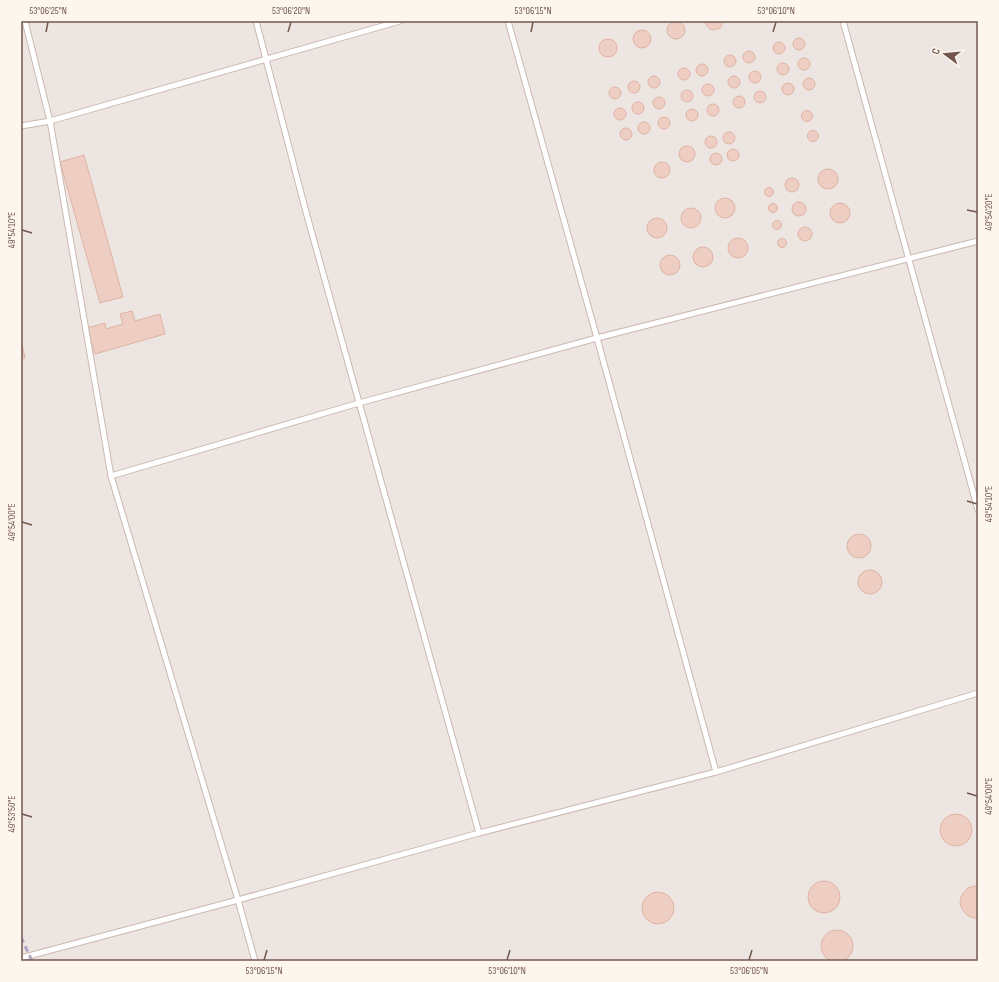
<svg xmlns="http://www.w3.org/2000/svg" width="999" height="982" viewBox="0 0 999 982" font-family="'Sofia Sans Condensed',sans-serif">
<rect width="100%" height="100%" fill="#fbf1e8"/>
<rect fill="#ece5e1" x="21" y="21" width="957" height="940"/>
<g fill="#eecec2" stroke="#dfb3a4">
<circle cx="676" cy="30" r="9"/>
<path d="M705,21H723V22L720,28L713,30L710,29L707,26Z"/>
<circle cx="642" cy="39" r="9"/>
<circle cx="799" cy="44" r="6"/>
<circle cx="608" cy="48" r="9"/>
<circle cx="779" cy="48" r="6"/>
<circle cx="749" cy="57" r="6"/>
<circle cx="730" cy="61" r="6"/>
<circle cx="804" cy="64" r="6"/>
<circle cx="783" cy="69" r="6"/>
<circle cx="702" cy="70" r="6"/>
<circle cx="684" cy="74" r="6"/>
<circle cx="755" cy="77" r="6"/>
<circle cx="654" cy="82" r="6"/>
<circle cx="734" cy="82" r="6"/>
<circle cx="809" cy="84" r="6"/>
<circle cx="634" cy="87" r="6"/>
<circle cx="788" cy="89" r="6"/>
<circle cx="708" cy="90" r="6"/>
<circle cx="615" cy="93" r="6"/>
<circle cx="687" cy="96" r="6"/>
<circle cx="760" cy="97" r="6"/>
<circle cx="739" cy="102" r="6"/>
<circle cx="659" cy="103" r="6"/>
<circle cx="638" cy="108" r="6"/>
<circle cx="713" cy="110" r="6"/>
<circle cx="620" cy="114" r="6"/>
<circle cx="692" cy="115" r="6"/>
<circle cx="807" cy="116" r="5.5"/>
<circle cx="664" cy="123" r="6"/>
<circle cx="644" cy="128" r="6"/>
<circle cx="626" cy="134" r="6"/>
<circle cx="813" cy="136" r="5.5"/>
<circle cx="729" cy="138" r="6"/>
<circle cx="711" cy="142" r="6"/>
<circle cx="687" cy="154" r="8"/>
<circle cx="733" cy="155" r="6"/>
<circle cx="716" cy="159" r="6"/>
<path d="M84,155L123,297L100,303L60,162Z"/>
<circle cx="662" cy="170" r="8"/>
<circle cx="828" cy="179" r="10"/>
<circle cx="792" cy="185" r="7"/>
<circle cx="769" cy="192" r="4.5"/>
<circle cx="725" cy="208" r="10"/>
<circle cx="799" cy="209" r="7"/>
<circle cx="840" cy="213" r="10"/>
<circle cx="773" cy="208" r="4.5"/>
<circle cx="691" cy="218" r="10"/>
<circle cx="657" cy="228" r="10"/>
<circle cx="777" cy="225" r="4.5"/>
<circle cx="805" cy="234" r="7"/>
<circle cx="738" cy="248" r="10"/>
<circle cx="782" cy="243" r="4.5"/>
<circle cx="703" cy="257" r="10"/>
<circle cx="670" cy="265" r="10"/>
<path d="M132,311L135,321L160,314L165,334L95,354L87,328L105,323L106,329L123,324L120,314Z"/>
<path d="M21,341L25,358L21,359Z"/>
<circle cx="859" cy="546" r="12"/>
<circle cx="870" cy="582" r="12"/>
<circle cx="956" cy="830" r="16"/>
<circle cx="824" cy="897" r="16"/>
<path d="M974,886H978V918H973L967,915L962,909L960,903L961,897L964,892L968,888Z"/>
<circle cx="658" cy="908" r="16"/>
<circle cx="837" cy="946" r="16"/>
</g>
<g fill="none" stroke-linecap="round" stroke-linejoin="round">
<defs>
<g id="lane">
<path d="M25,21L50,121L111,476L238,900L255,961"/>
<path d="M508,21L597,338L716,772"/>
<path d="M843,21L978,510"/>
<path d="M21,126L50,121L400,21"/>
<path d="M111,476L359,403L597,338L978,241"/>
<path d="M479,833L716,772L978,693"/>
<path d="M21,958L238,900L479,833L306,212L256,21"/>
</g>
</defs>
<use href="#lane" stroke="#ccb8af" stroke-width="7"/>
<use href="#lane" stroke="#fff" stroke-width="5"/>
<path stroke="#b3a7c4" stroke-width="3" stroke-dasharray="6 4" stroke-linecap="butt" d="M21,937L32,961"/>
</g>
<path fill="none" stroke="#73574e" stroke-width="1.5" d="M46,32L48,22M288,32L291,22M531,32L533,22M773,32L776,22M967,210L977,212M22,230L32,233M967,501L977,504M22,522L32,525M967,793L977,796M22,814L32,817M264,960L267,950M507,960L510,950M749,960L752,950"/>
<rect width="999" height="982" fill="none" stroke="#fdf6ee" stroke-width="44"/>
<g transform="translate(945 54) rotate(286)" stroke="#fdf6ee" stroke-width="3" paint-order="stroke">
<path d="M0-3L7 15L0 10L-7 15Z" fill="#73574e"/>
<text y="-6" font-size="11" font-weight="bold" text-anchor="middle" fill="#73574e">С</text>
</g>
<rect x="22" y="22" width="955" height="938" fill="none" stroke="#73574e" stroke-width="1.5"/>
<g font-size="10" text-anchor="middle" fill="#73574e">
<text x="48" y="14">53°06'25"N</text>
<text x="291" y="14">53°06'20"N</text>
<text x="533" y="14">53°06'15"N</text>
<text x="776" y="14">53°06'10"N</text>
<text transform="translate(988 212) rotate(-90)" y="4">49°54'20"E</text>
<text transform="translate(11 230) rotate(-90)" y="4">49°54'10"E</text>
<text transform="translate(988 504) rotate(-90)" y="4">49°54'10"E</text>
<text transform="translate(11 522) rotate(-90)" y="4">49°54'00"E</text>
<text transform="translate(988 796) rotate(-90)" y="4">49°54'00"E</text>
<text transform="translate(11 814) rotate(-90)" y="4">49°53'50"E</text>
<text x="264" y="974">53°06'15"N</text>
<text x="507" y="974">53°06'10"N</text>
<text x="749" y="974">53°06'05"N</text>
</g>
</svg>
